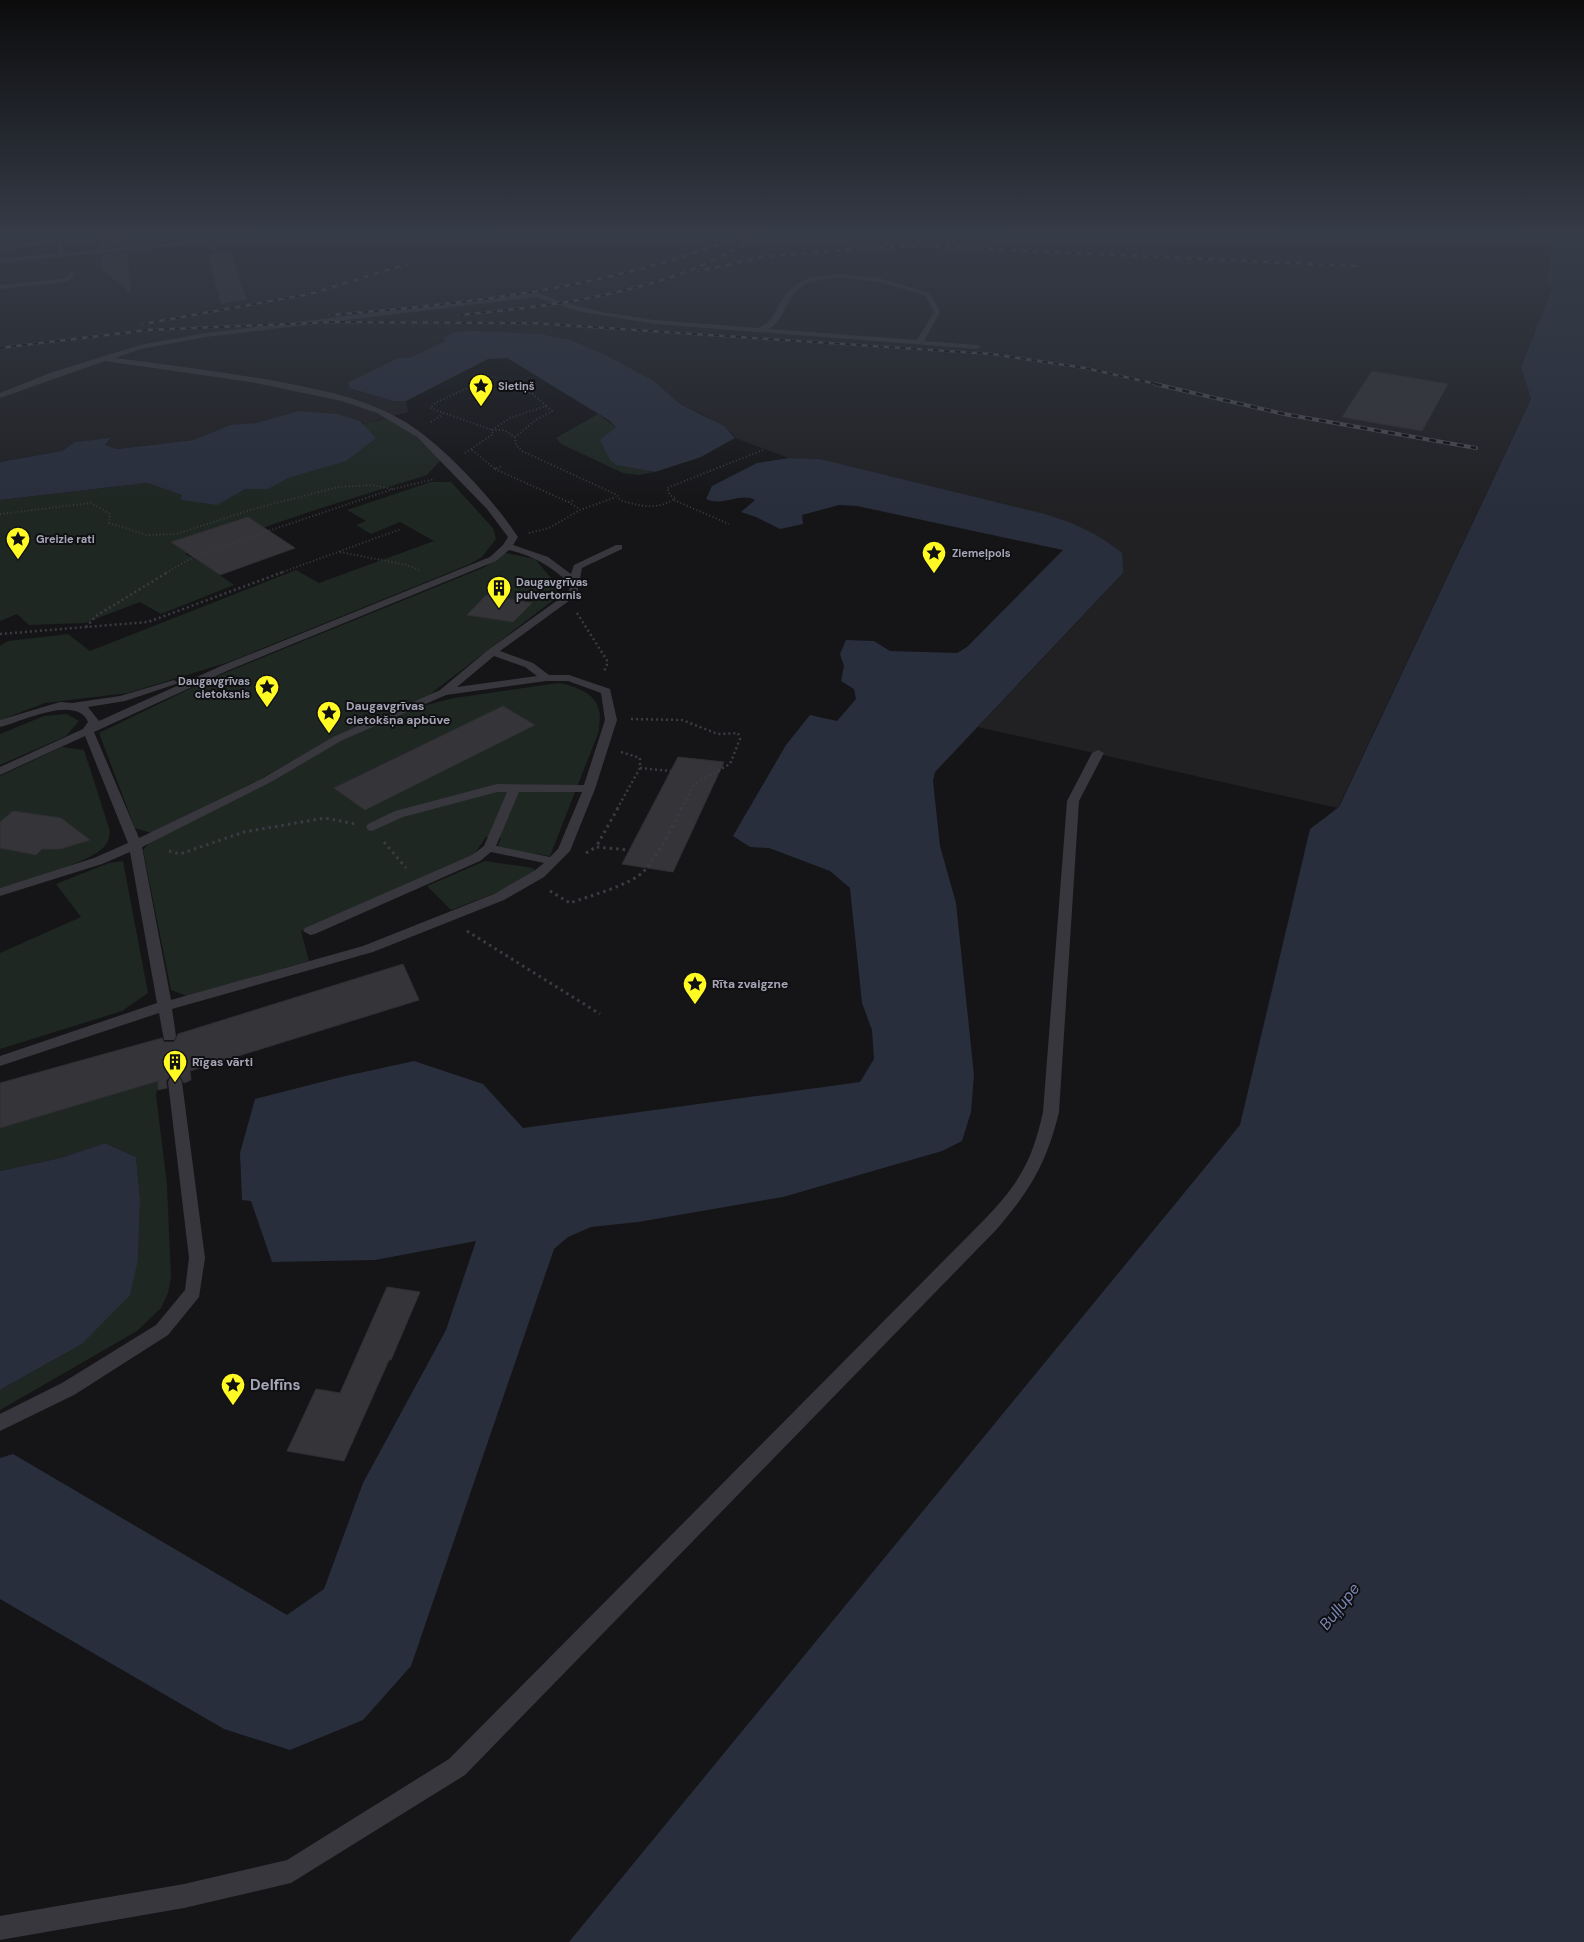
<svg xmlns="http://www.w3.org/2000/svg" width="1584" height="1942" viewBox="0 0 1584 1942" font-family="'DM Sans',sans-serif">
<rect width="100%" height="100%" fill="#151517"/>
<path fill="#212124" d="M0,235H1409L1541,243L1552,246L1546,282L1553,287L1521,367L1531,399L1338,808L978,727L1123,573L865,471L820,459L789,458L735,438L732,433L704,415L680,404L654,381L606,355L571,340L540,334L475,331L446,340L409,358H398L348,382L349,388L393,401H406L408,412L364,424L360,421L298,411L256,423L231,426L193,440L117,449L105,445L111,439L75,442L62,451L0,462Z"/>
<g fill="#1e2722">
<path d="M598,414L616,427L610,460L616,465L655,472L639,475L623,473L561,444L556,438Z"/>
<path d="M389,418L412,433L441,460L427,475L318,509L185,554L201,562L234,585L161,614L140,602L85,623L29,625L17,614L0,621V500L147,483L182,495L180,500L217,504L359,432L364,424Z"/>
<path d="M431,482H451L493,528L496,539L482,557L470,564L229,662L128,693L45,703L0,720V646L8,641L68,634L90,651L296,570L319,583L434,541L400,522L371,534L356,525L366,521L347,510Z"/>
<path d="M505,553L535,559L560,589L556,598L429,695L334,737L262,778L151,833L135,828L99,733L210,679L485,567Z"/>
<path d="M558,683C573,685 596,693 599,710C601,716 599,724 599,731L550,856L497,848L501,838L486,837L472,857L301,931L309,961L187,996L171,990L143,850L153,839L341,741L415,708L454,698Z"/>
<path d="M67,714L79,721L66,736L0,765V734L44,716Z"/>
<path d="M62,747L84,750L110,831C109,837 109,841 105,846C89,864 25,880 0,888V776Z"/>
<path d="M123,861L148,993L122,1011L0,1049V953L81,917L56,884L109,863Z"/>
<path d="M485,861L533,868L536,873L493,894L451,910L427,886Z"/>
<path d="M153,1041L158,1086L156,1095L167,1185L171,1278L168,1293L161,1308L137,1331L0,1410V1390L82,1344L138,1260L140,1199L136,1157L105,1143L60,1158L0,1171V1083Z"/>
</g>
<g fill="#292e3c">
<path d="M1409,235H1584V1942H569L1240,1125L1310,829L1339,807L1531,399L1521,367L1553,287L1546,283L1552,246L1541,243Z"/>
<path d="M475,331L540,334L571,340L606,355L654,381L680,404L724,426L735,438L701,457L655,472L616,465L610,460L600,440L616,427L610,421L507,358L488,359L406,401H393L349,388L348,382L398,358H409L445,341L444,337L455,332Z"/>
<path d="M298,411L337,414L360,421L376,438L346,461L288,478L268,489H246L217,505L180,500L182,495L147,483L0,500V462L62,451L75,442L111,438L105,445L117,449L193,440L231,425L256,423Z"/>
<path d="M789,458L820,459L1045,514C1076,524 1096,532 1122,553L1123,573L935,772L933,781L940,846L956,903L974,1075L971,1112L962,1141L942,1151L783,1197L638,1222L591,1227L568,1237L554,1249L411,1666L363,1720L290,1750L224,1729L0,1599V1458L13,1454L287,1615L324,1589L363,1483L446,1330L476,1241L375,1260L272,1262L251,1201L242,1200L240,1153L255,1099L341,1077L414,1061L483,1084L523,1128L860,1082L874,1059L872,1030L862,1003L850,888L830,871L769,848L750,847L733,836L786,745L810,715L837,721L856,699L854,689L841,681L844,666L840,654L846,640L874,641L890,651L957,653L967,647L1063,550L857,506L839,505L802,515L803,524L780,529L756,517L741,512L755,500C739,492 724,507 706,499L712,486L757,463Z"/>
<path d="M105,1143L136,1157L140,1199L138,1260L130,1295L82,1344L0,1390V1171L60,1158Z"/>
</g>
<g fill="#353439" stroke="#302e33">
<path d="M100,235H125L126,245L101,248Z"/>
<path d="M231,252L246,299L221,304L208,254Z"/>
<path d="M127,253L131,294L102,269L101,255Z"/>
<path d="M1372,371L1448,384L1422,431L1342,417Z"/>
<path d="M248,517L295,548L220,575L171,542Z"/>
<path d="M486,595L532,603L513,622L467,615Z"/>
<path d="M503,706L535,725L365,810L334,788Z"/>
<path d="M678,757L724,762L673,872L622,864Z"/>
<path d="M13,811L61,818L90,840L60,849H42L36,855L0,848V822Z"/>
<path d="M403,964L419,1000L190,1071L191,1080L184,1083L180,1076H170L166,1081L167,1088L158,1090V1081L0,1128V1083L162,1038L164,1042H174L178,1034Z"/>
<path d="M387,1287L420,1292L391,1360H389L344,1461L287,1451L316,1389L340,1393Z"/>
</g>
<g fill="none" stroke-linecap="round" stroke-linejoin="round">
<path stroke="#3b3b43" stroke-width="1" stroke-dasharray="1 2" stroke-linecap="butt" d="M473,385L494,376L506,385"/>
<g stroke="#3b3b43" stroke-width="2" stroke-dasharray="1 2.5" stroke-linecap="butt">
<path d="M476,384L437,402L430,408L492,430"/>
<path d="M546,406L552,411L536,420L515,437L516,445L522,451L617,495L620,500C638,506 659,511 675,498L670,495L667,488L763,450"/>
<path d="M431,422L443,414"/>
<path d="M492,430H504L515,437"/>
<path d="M492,430L510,418L546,406L533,394L504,384"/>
<path d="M472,450L495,469L502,466"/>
<path d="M465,453L493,434L492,430"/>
<path d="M495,469L568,502L575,500"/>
<path d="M674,500L729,524"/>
<path d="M568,502L580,509"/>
<path d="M0,514L91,503L110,514L109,523L147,535L176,534L257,508L338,487L371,485L393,489L435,479"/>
<path d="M529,533L549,528L580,510L616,497"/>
<path d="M340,552L407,565L419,570"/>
<path d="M166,573L197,555L393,489"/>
<path d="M280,573L401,529"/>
</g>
<g stroke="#3b3b43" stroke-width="2.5" stroke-dasharray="2 3" stroke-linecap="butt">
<path d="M577,613L608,662L604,672"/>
<path d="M86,627L96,616L168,572"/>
<path d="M0,634L148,622L283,572"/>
<path d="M631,719L682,720L718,734L738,733L740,739L730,764L694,784L681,809"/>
<path d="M621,752L640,758V768L671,771"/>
<path d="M617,809L640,768"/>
</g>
<g stroke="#3b3b43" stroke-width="3" stroke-dasharray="2.5 4" stroke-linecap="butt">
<path d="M618,808L596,847L629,850"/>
<path d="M384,842L406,868"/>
<path d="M169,851L180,854L244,832L325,818L355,824"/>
<path d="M586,853L596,847"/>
<path d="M550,891L570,903C589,896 631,885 644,871C660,853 671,829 682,808"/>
<path d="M467,931L600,1014"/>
</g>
<g fill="#38373e" fill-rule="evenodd">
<path d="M56,235H62L64,253L208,239L219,251L214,252L206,243L0,263V259L58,253L57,243L0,250V246L56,239Z"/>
<path d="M70,272H74V278L62,283L0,289V285L61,279L68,277Z"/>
<path d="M842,274L879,278L930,293L940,312L924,341L977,345L981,347L977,349L654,324L577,311L537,297L206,337L141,349L115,358C170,365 226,372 281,382C321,390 364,398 400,419C439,440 494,500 518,537L513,545L548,557L571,574L574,565L616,545H622V549L582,568L577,595L500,651L533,663L549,675H569L610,689L617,720L595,789L570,851L544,877L504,900L373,952L172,1009L176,1036L174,1040H164L159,1013L0,1066V1056L157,1003L130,852L102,864L0,896V888L94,858L128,843L85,736L0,775V767L83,729L88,722C77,694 21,722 0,727V720L60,702L72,703L120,696L174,680L179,683L125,701L88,707L99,721L221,666L490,557L503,545L508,537L487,509L417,437L377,413L342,401L250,382L105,361L0,398V393L50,373L140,345L206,333L538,293L558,301L602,312L654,320L758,328C778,320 777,299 793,287C806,276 825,275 842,274ZM842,278L879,282L925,295L934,312L917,340L769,329C780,321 784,311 790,300C800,280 822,279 842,278ZM509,550C534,556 551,566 570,584L569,592L488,650L440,690L333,737L263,778L139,838L94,732L229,670L496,561ZM494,656L525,667L537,676L457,687ZM546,681H568L601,693L605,720L584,785L497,784L395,811L368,824L366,827L368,830L372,831L403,817L497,792H507L484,846L472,855L305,928L303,931L310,935L315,934L480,861L491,852L544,863L534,871L494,894L363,946L171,1000L142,847L271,782L341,741L446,695ZM519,792H582L558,849L550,857L496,846Z"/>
<path d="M1098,750L1104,753L1079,801L1059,1112C1047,1162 1030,1191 996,1230L465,1775L291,1883L184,1908L0,1940V1916L184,1884L287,1860L449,1759L984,1220C1019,1183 1032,1162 1043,1112L1067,801L1092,753Z"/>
<path d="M175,1077L180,1078L182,1082L205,1258L199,1297L168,1335L74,1395L0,1431V1414L62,1383L156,1325L185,1290L189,1258L168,1082L170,1078Z"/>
</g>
<defs>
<g id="rail-far1">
<path d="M699,271L763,257L867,248L921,246L1355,266"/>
<path d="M330,315C468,304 615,287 744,235"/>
<path d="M459,315C533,308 609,299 680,274C709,264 736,249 763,235"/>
<path d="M329,322L532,323L992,354L1085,368L1161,385"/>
<path d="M143,324L310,294L407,264"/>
<path d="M0,348L148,330L334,322"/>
</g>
<path id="rail" d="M1155,384L1284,414L1476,448"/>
</defs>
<use href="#rail-far1" stroke="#4b4a53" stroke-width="2.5"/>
<use href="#rail" stroke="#4b4a53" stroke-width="4"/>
<use href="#rail-far1" stroke="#101012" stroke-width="2" stroke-dasharray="5.5" stroke-linecap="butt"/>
<use href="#rail" stroke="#101012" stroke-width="2.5" stroke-dasharray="7" stroke-linecap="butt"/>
</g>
<linearGradient id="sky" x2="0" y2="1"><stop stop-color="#0c0c0d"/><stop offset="0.46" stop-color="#353b47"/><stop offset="1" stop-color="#353b47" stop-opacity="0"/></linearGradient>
<rect width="1584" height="507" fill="url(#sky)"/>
<defs>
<symbol id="sight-pin" viewBox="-11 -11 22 30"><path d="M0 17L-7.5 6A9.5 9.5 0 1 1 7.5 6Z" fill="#fff924" stroke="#101012"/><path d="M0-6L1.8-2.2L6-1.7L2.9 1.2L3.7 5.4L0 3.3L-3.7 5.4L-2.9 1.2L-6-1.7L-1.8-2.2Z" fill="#111"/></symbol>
<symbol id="building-pin" viewBox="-11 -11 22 30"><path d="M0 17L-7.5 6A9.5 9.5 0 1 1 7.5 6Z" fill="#fff924" stroke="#101012"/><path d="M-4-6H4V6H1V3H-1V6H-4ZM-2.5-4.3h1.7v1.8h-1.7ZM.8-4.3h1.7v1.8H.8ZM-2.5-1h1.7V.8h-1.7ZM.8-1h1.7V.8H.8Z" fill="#111"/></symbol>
</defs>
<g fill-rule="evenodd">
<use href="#sight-pin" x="467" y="372" width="28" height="38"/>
<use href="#sight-pin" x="4" y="525" width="28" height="38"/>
<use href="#sight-pin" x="920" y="539" width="28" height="38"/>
<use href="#building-pin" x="485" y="574" width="28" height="38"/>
<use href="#sight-pin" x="253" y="673" width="28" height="38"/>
<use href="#sight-pin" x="315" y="699" width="28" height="38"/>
<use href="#sight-pin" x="681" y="970" width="28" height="38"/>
<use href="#building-pin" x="161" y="1048" width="28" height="38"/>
<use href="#sight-pin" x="219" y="1371" width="28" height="38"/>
</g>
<g text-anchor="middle" stroke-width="4" stroke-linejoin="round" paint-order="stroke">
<g font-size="11" font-weight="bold" fill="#a5a5b8" stroke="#101012" text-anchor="start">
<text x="498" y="390">Sietiņš</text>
<text x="36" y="543">Greizie rati</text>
<text x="952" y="557">Ziemeļpols</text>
<text x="516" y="586">Daugavgrīvas<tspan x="516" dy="13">pulvertornis</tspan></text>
<text x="250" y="685" text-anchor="end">Daugavgrīvas<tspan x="250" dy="13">cietoksnis</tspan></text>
</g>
<g font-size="12" font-weight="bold" fill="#a5a5b8" stroke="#101012" text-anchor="start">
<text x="346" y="710">Daugavgrīvas<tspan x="346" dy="14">cietokšņa apbūve</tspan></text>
<text x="712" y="988">Rīta zvaigzne</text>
<text x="192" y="1066">Rīgas vārti</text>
</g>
<g font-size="15" font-weight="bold" fill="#a5a5b8" stroke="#101012" text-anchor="start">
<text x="250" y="1390">Delfīns</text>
</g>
<g font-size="16" font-style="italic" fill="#7987b7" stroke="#101012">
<text transform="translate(1339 1606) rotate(-52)" y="6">Buļļupe</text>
</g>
</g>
</svg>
